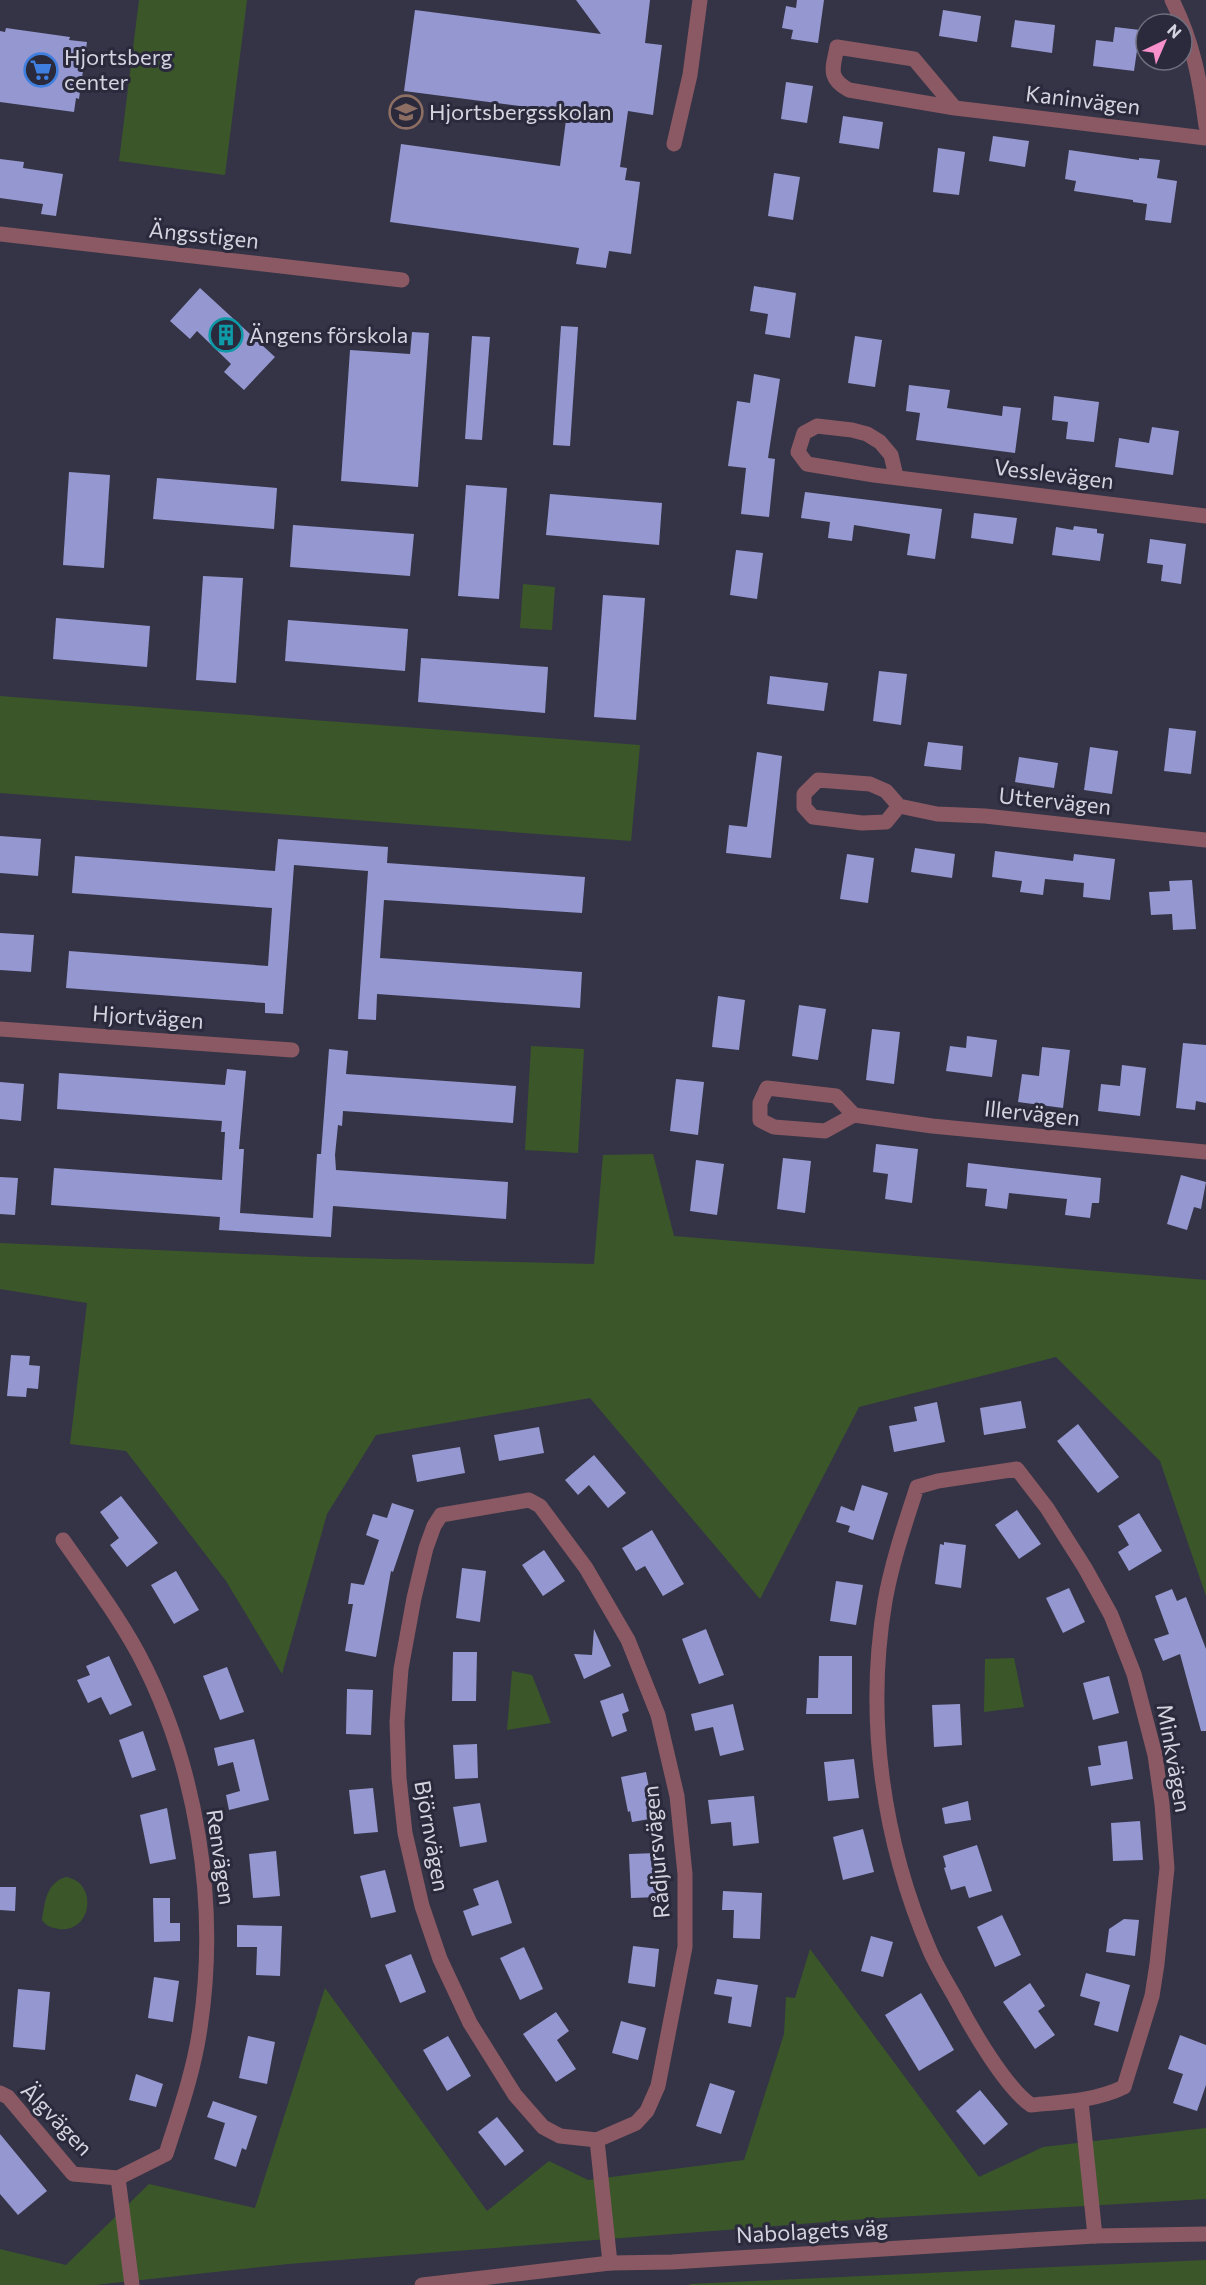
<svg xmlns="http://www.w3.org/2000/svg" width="1206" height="2285" viewBox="0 0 1206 2285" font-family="Commissioner,sans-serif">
<rect width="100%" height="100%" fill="#343446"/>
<g fill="#3b5729">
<path d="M139,0H247L225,175L119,161Z"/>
<path d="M523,584L555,587L552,630L520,628Z"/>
<path d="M0,696L640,745L631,841L0,793Z"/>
<path d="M531,1046L584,1049L578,1153L525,1150Z"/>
<path d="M653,1154L674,1236L1206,1280V1596L1160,1461L1056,1357L859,1407L760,1599L590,1398L376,1435L327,1514L282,1674L226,1581L126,1451L70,1444L87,1303L0,1289V1243L313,1257L594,1264L603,1155Z"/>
<path d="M1014,1658L1024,1707L984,1712L985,1659Z"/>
<path d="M512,1671L532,1675L551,1723L507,1730Z"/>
<path d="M66,1877C98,1882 93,1933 59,1929C52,1928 46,1926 42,1920C45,1902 46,1883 66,1877Z"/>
<path d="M810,1949L979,2177L1043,2147L1206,2128V2199L878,2218L288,2264L95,2285H0V2249L66,2265L149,2184L255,2208L325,1988L487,2211L549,2161L588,2180L744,2160L784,2034L786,1997L795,1998Z"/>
<path d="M1206,2260V2285H690V2284Z"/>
</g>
<g fill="#9597d0">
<path d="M576,0H650L645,43L662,45L653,115L628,111L620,167L627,168L625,180L640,182L631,254L609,251L606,268L576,264L579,248L390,222L401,144L560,166L567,112L404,91L415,10L601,34Z"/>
<path d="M797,0H824L818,43L791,39L793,30L782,28L786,6L796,8Z"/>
<path d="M943,10L981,16L977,42L939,36Z"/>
<path d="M1015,20L1055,25L1052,53L1011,47Z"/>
<path d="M1115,27L1140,30L1134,71L1093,66L1096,40L1113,42Z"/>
<path d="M6,28L70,37L69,40L87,42L79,99L76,98L74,112L0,102V31L5,32Z"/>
<path d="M786,82L813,86L807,123L781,119Z"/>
<path d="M843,116L883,122L879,149L839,143Z"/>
<path d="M993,136L1029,141L1025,167L989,161Z"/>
<path d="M938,148L965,152L959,195L933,192Z"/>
<path d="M1069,150L1139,160V158L1160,160L1157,178L1177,181L1171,223L1145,220L1147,204L1133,202V200L1074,191L1076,181L1065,179Z"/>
<path d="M0,159L24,162L23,168L63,174L56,216L41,214L43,204L0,198Z"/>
<path d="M774,173L800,177L793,220L768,216Z"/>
<path d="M754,286L796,293L790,338L765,334L768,314L750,311Z"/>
<path d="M200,288L275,357L244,390L224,372L231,364L197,331L190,339L170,321Z"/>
<path d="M561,326L578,327L570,446L553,445Z"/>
<path d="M412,332L429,333L418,487L341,481L350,350L410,354Z"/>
<path d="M472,336L490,337L482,440L465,439Z"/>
<path d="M855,336L882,340L875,387L848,383Z"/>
<path d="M754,374L780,379L768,458L775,459L769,517L741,514L746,468L728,466L737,401L750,403Z"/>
<path d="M909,385L950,390L947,408L1002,416L1003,406L1021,408L1015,453L916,440L920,413L906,411Z"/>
<path d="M1054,396L1099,402L1094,442L1066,439L1068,422L1052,420Z"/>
<path d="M1152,427L1179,431L1173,475L1115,467L1119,438L1149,443Z"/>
<path d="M69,472L110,475L104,568L63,565Z"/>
<path d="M157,478L277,488L274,529L153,519Z"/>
<path d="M466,485L507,488L499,599L458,596Z"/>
<path d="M805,492L942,509L935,559L907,555L910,534L854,525L852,541L828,538L830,522L801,518Z"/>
<path d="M550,494L662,503L659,545L546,535Z"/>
<path d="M974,513L1017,518L1013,544L971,538Z"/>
<path d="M293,525L414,534L410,576L290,567Z"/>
<path d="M1074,526L1097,529V533L1104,534L1100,561L1052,555L1056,527L1073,530Z"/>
<path d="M1150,539L1186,544L1181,584L1161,581L1163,565L1147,563Z"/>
<path d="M736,550L763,553L757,599L730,595Z"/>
<path d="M203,576L243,578L236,683L196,680Z"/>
<path d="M603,595L645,598L636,720L594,717Z"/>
<path d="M56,618L150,626L147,667L53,659Z"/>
<path d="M288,620L408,629L405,671L285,661Z"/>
<path d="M421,658L548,667L545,713L418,702Z"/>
<path d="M879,671L907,674L901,725L873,721Z"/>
<path d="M770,676L828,683L824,711L767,704Z"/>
<path d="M1169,728L1196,731L1191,774L1164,771Z"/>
<path d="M928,742L963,746L961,770L924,766Z"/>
<path d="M1090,747L1118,751L1112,794L1084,790Z"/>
<path d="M757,752L782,756L771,858L726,853L729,825L747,827Z"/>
<path d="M1019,757L1058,763L1054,788L1015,782Z"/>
<path d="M0,836L41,839L38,876L0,873Z"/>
<path d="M278,839L388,847L387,863L585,877L582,913L384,900L380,958L582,972L580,1008L377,994L376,1020L358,1019L368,871L294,865L283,1014L265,1013V1003L66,988L69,951L268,966L272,908L72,893L75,856L275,871Z"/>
<path d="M915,848L955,854L952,878L911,872Z"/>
<path d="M995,851L1073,861L1074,854L1115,859L1110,900L1083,897L1084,883L1045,879L1043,895L1020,892L1022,881L992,877Z"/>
<path d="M847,854L874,858L868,903L840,899Z"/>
<path d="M1192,880L1196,929L1173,930L1172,914L1151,915L1149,892L1170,891L1169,881Z"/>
<path d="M0,933L34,935L31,972L0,970Z"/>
<path d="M718,996L745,1000L739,1050L712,1047Z"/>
<path d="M799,1005L826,1009L818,1060L792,1056Z"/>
<path d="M872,1029L900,1032L894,1084L866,1080Z"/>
<path d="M967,1036L997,1040L992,1077L946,1071L950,1046L966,1048Z"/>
<path d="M1183,1043L1206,1045V1103L1196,1101L1195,1110L1176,1108Z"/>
<path d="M1042,1047L1070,1050L1063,1108L1018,1102L1022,1074L1039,1076Z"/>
<path d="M329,1049L348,1051L346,1074L516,1086L513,1123L343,1111L342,1126L338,1125L335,1155L336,1170L508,1182L506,1219L333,1206L331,1237L219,1230L220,1217L51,1205L54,1168L222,1180L225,1132H221L222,1121L57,1109L59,1073L225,1085L227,1069L246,1071L239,1149H244L240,1213L313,1218L317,1154H321Z"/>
<path d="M1122,1065L1146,1068L1140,1116L1098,1111L1101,1084L1120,1086Z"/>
<path d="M676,1079L704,1082L698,1135L670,1131Z"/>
<path d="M0,1082L24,1084L21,1121L0,1119Z"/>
<path d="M876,1144L918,1149L912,1203L885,1199L888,1174L873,1172Z"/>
<path d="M783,1158L811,1161L805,1213L777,1209Z"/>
<path d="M696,1160L724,1164L717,1215L690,1211Z"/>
<path d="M968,1163L1101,1178L1099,1203H1092L1090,1218L1065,1215L1067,1199L1009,1193L1007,1209L985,1206L987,1189L966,1187Z"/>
<path d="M1181,1175L1206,1182L1201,1209L1194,1207L1187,1230L1167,1224Z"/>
<path d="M0,1177L18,1178L15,1215L0,1214Z"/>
<path d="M11,1355L30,1356L29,1365L40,1366L38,1389L27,1388L26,1397L7,1396Z"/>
<path d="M1021,1401L1026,1428L984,1435L980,1408Z"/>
<path d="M937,1402L945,1442L894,1452L889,1426L917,1421L914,1407Z"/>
<path d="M1078,1424L1119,1477L1098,1493L1057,1441Z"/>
<path d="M539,1427L544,1453L499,1461L494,1435Z"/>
<path d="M460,1447L465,1473L417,1482L412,1455Z"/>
<path d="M594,1455L626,1493L608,1508L589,1485L578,1495L565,1480Z"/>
<path d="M862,1485L888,1493L873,1540L848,1532L850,1526L836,1522L841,1506L854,1511Z"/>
<path d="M121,1496L158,1543L127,1567L110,1545L119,1538L100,1512Z"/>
<path d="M392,1503L414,1510L393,1572L391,1571L376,1657L345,1651L353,1604H348L351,1583L364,1585L379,1540L366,1535L373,1514L387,1518Z"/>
<path d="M1017,1510L1041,1544L1019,1559L995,1525Z"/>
<path d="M1139,1513L1162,1551L1129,1571L1118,1552L1129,1545L1118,1526Z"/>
<path d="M652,1530L684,1584L663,1596L645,1566L636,1571L622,1548Z"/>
<path d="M944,1542L966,1545L961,1588L935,1584L940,1544L944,1545Z"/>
<path d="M544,1550L565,1581L543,1596L522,1565Z"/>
<path d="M462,1568L486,1571L480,1622L456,1618Z"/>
<path d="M176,1571L199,1610L174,1624L151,1585Z"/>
<path d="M836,1581L863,1585L856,1625L830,1621Z"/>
<path d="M1069,1588L1085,1622L1063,1633L1046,1598Z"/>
<path d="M1172,1589L1177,1601L1186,1597L1206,1649V1731H1201L1180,1654L1163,1661L1154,1639L1169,1634L1155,1596Z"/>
<path d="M594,1629L611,1666L584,1679L574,1654L592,1655Z"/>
<path d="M706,1629L724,1675L699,1684L682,1639Z"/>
<path d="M453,1652H477L476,1701H452Z"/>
<path d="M109,1656L132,1705L110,1715L101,1697L88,1703L77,1680L90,1675L86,1666Z"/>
<path d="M819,1656H852V1714H806L807,1698H818Z"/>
<path d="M227,1667L244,1712L220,1720L203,1676Z"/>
<path d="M1109,1676L1119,1713L1093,1720L1083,1683Z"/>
<path d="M347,1689L373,1690L371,1735L346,1734Z"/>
<path d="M623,1693L629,1711L622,1714L627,1731L612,1737L600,1701Z"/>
<path d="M733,1704L744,1750L720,1756L713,1727L695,1731L691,1714Z"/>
<path d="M960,1704L962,1745L934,1747L932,1705Z"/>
<path d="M143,1731L156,1770L132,1778L119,1740Z"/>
<path d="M254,1739L269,1800L229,1810L226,1795L240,1791L233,1762L218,1766L214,1748Z"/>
<path d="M1127,1741L1133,1779L1091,1786L1088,1767L1101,1765L1098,1746Z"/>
<path d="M477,1744L478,1778L455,1779L453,1745Z"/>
<path d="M854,1759L859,1798L828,1801L824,1762Z"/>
<path d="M646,1772L655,1818L632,1822L630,1811L628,1812L621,1777Z"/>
<path d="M373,1788L378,1832L354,1834L349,1790Z"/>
<path d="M754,1796L759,1843L733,1846L731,1822L711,1824L708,1800Z"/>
<path d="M968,1801L971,1820L945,1824L942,1808Z"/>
<path d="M480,1803L487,1842L460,1847L453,1807Z"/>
<path d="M167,1808L176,1859L150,1864L140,1815Z"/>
<path d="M1140,1821L1143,1860L1113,1861L1111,1823Z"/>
<path d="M863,1829L874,1872L843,1880L833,1837Z"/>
<path d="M977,1845L992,1891L969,1898L965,1886L951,1890L944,1868L946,1867L943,1856Z"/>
<path d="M276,1851L280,1896L253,1898L249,1854Z"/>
<path d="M657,1853L658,1897L631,1898L629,1854Z"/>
<path d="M385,1870L396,1912L371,1918L360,1876Z"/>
<path d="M498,1880L512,1923L472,1936L463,1911L479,1905L473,1889Z"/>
<path d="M0,1887H16L15,1911L0,1910Z"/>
<path d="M723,1891L762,1893L760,1939L733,1938L734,1910H722Z"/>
<path d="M153,1898H170V1923H180V1941L154,1942Z"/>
<path d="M1002,1915L1021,1955L995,1967L977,1927Z"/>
<path d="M1124,1919L1139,1920L1135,1956L1106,1952L1109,1929Z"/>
<path d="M237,1925L282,1926L280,1976L256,1975L257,1947H237Z"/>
<path d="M871,1936L893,1942L883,1977L861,1971Z"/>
<path d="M633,1946L659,1949L655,1987L628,1983Z"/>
<path d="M524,1947L543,1989L520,2000L500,1958Z"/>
<path d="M411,1954L426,1992L400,2003L385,1965Z"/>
<path d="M1086,1973L1130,1985L1118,2032L1094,2025L1100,2002L1080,1996Z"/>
<path d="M154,1977L179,1981L173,2022L148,2018Z"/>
<path d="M717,1979L758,1985L751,2027L728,2023L732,1997L714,1994Z"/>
<path d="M1030,1983L1045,2006L1038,2011L1055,2035L1035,2049L1003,2002Z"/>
<path d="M18,1989L50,1992L45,2050L13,2047Z"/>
<path d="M921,1993L954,2050L919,2071L885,2015Z"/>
<path d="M556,2012L569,2031L557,2040L576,2069L556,2082L523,2034Z"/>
<path d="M621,2021L646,2028L638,2060L612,2053Z"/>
<path d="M1180,2035L1206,2045V2085L1197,2111L1173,2103L1183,2074L1168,2069Z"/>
<path d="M248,2036L275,2042L267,2084L239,2078Z"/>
<path d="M448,2036L471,2076L447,2091L423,2050Z"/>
<path d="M136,2074L163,2084L156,2107L129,2100Z"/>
<path d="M710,2083L735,2091L721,2134L696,2126Z"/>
<path d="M980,2090L1008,2124L984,2145L956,2111Z"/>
<path d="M213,2101L257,2116L246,2150L242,2148L236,2167L214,2159L225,2123L207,2117Z"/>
<path d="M497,2117L524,2151L505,2166L478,2132Z"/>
<path d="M0,2134L47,2191L18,2215L0,2194Z"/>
</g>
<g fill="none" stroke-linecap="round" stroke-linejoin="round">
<g stroke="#8a5963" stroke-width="15">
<path d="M1172,0C1193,42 1200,80 1206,126"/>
<path d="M955,108L914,59L837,47C833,68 827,78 849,90L955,108L1206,138"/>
<path d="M674,144L690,75L700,0"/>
<path d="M0,234L402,280"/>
<path d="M896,476L891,455L880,442L867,434L852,430L817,426L804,433L798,452L807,464L874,475L1206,516"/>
<path d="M899,806L886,822L862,823L813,817L804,807V794L818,780L870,784L886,791L899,806L937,814L985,816L1206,840"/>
<path d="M0,1029L292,1050"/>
<path d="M854,1115L836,1096L767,1088L760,1103V1120L774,1127L825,1131L854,1115L932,1126L1206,1152"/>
<path d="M1017,1469L1047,1508L1085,1568L1111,1615L1134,1674L1155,1755L1162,1804L1167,1868L1157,1964L1152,1996L1124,2087C1095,2101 1063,2102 1031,2105C1005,2087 971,2028 956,1999C947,1983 937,1967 930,1951C883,1842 865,1719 885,1601C892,1562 905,1524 917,1487L938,1481Z"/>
<path d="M529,1500L540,1506L586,1568L628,1640L658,1715L677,1796L685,1874V1947L658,2086L647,2111L636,2123L597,2140L560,2136L543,2127L515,2095L470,2023L440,1959L422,1906L405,1833L399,1778L397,1722L401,1669L414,1598L426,1548L434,1526L441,1515Z"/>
<path d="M63,1540C89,1577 116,1613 138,1653C197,1764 219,1904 200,2028C194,2071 179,2113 166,2154L118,2178"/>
<path d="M0,2093L8,2097L73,2174L118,2178"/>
<path d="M1081,2101L1095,2236"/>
<path d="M597,2140L610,2263"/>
<path d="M118,2178L132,2285"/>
<path d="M422,2285L610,2263L672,2262L1095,2236L1206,2234"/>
</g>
</g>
<defs>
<symbol id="supermarket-ring" viewBox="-11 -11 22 22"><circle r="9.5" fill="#2a2a3c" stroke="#3f7fe0" stroke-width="1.5"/><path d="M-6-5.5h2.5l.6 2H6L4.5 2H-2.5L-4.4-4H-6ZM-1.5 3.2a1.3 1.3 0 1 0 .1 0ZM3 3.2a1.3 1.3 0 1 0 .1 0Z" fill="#3f7fe0"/></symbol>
<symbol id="school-ring" viewBox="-11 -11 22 22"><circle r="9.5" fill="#2a2a3c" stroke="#8d6e63" stroke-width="1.5"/><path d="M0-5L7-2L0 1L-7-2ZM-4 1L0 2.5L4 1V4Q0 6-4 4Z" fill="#8d6e63"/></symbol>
<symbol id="building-ring" viewBox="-11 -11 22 22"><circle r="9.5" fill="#2a2a3c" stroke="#0f9aa8" stroke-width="1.5"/><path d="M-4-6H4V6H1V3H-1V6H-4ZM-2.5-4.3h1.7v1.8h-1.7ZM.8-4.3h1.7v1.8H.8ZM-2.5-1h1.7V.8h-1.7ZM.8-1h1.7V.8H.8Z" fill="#0f9aa8"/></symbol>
</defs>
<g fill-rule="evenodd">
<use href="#supermarket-ring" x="22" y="51" width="38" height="38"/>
<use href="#school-ring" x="387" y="93" width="38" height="38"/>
<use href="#building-ring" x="207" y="316" width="38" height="38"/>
</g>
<g text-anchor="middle" stroke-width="6" stroke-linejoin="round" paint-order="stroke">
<g font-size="22" fill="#d3d4df" stroke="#2a2a3c" text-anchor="start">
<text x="64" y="65">Hjortsberg<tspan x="64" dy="25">center</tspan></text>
<text x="429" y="120">Hjortsbergsskolan</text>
<text x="249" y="343">Ängens förskola</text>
</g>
<g font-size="22" fill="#d3d4df" stroke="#2a2a3c">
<text transform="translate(1083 100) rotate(7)" y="8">Kaninvägen</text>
<text transform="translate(204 235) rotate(6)" y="8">Ängsstigen</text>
<text transform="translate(1054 474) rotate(7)" y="8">Vesslevägen</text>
<text transform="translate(1055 801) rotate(6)" y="8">Uttervägen</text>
<text transform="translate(148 1017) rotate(4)" y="8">Hjortvägen</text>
<text transform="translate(1032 1113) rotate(6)" y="8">Illervägen</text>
<text transform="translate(1174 1758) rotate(80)" y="8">Minkvägen</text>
<text transform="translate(432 1836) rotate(80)" y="8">Björnvägen</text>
<text transform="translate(656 1852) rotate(-95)" y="8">Rådjursvägen</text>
<text transform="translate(221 1857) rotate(82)" y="8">Renvägen</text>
<text transform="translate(57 2119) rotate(46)" y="8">Älgvägen</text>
<text transform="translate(812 2231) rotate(-3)" y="8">Nabolagets väg</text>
</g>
</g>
<g transform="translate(1164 42) rotate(44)"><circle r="28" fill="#2a2a3c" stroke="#6e6e7d" stroke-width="1.5"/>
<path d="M0-4.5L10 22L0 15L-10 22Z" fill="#f890cb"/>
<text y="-9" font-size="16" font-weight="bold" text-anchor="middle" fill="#d3d4df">N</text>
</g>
</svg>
